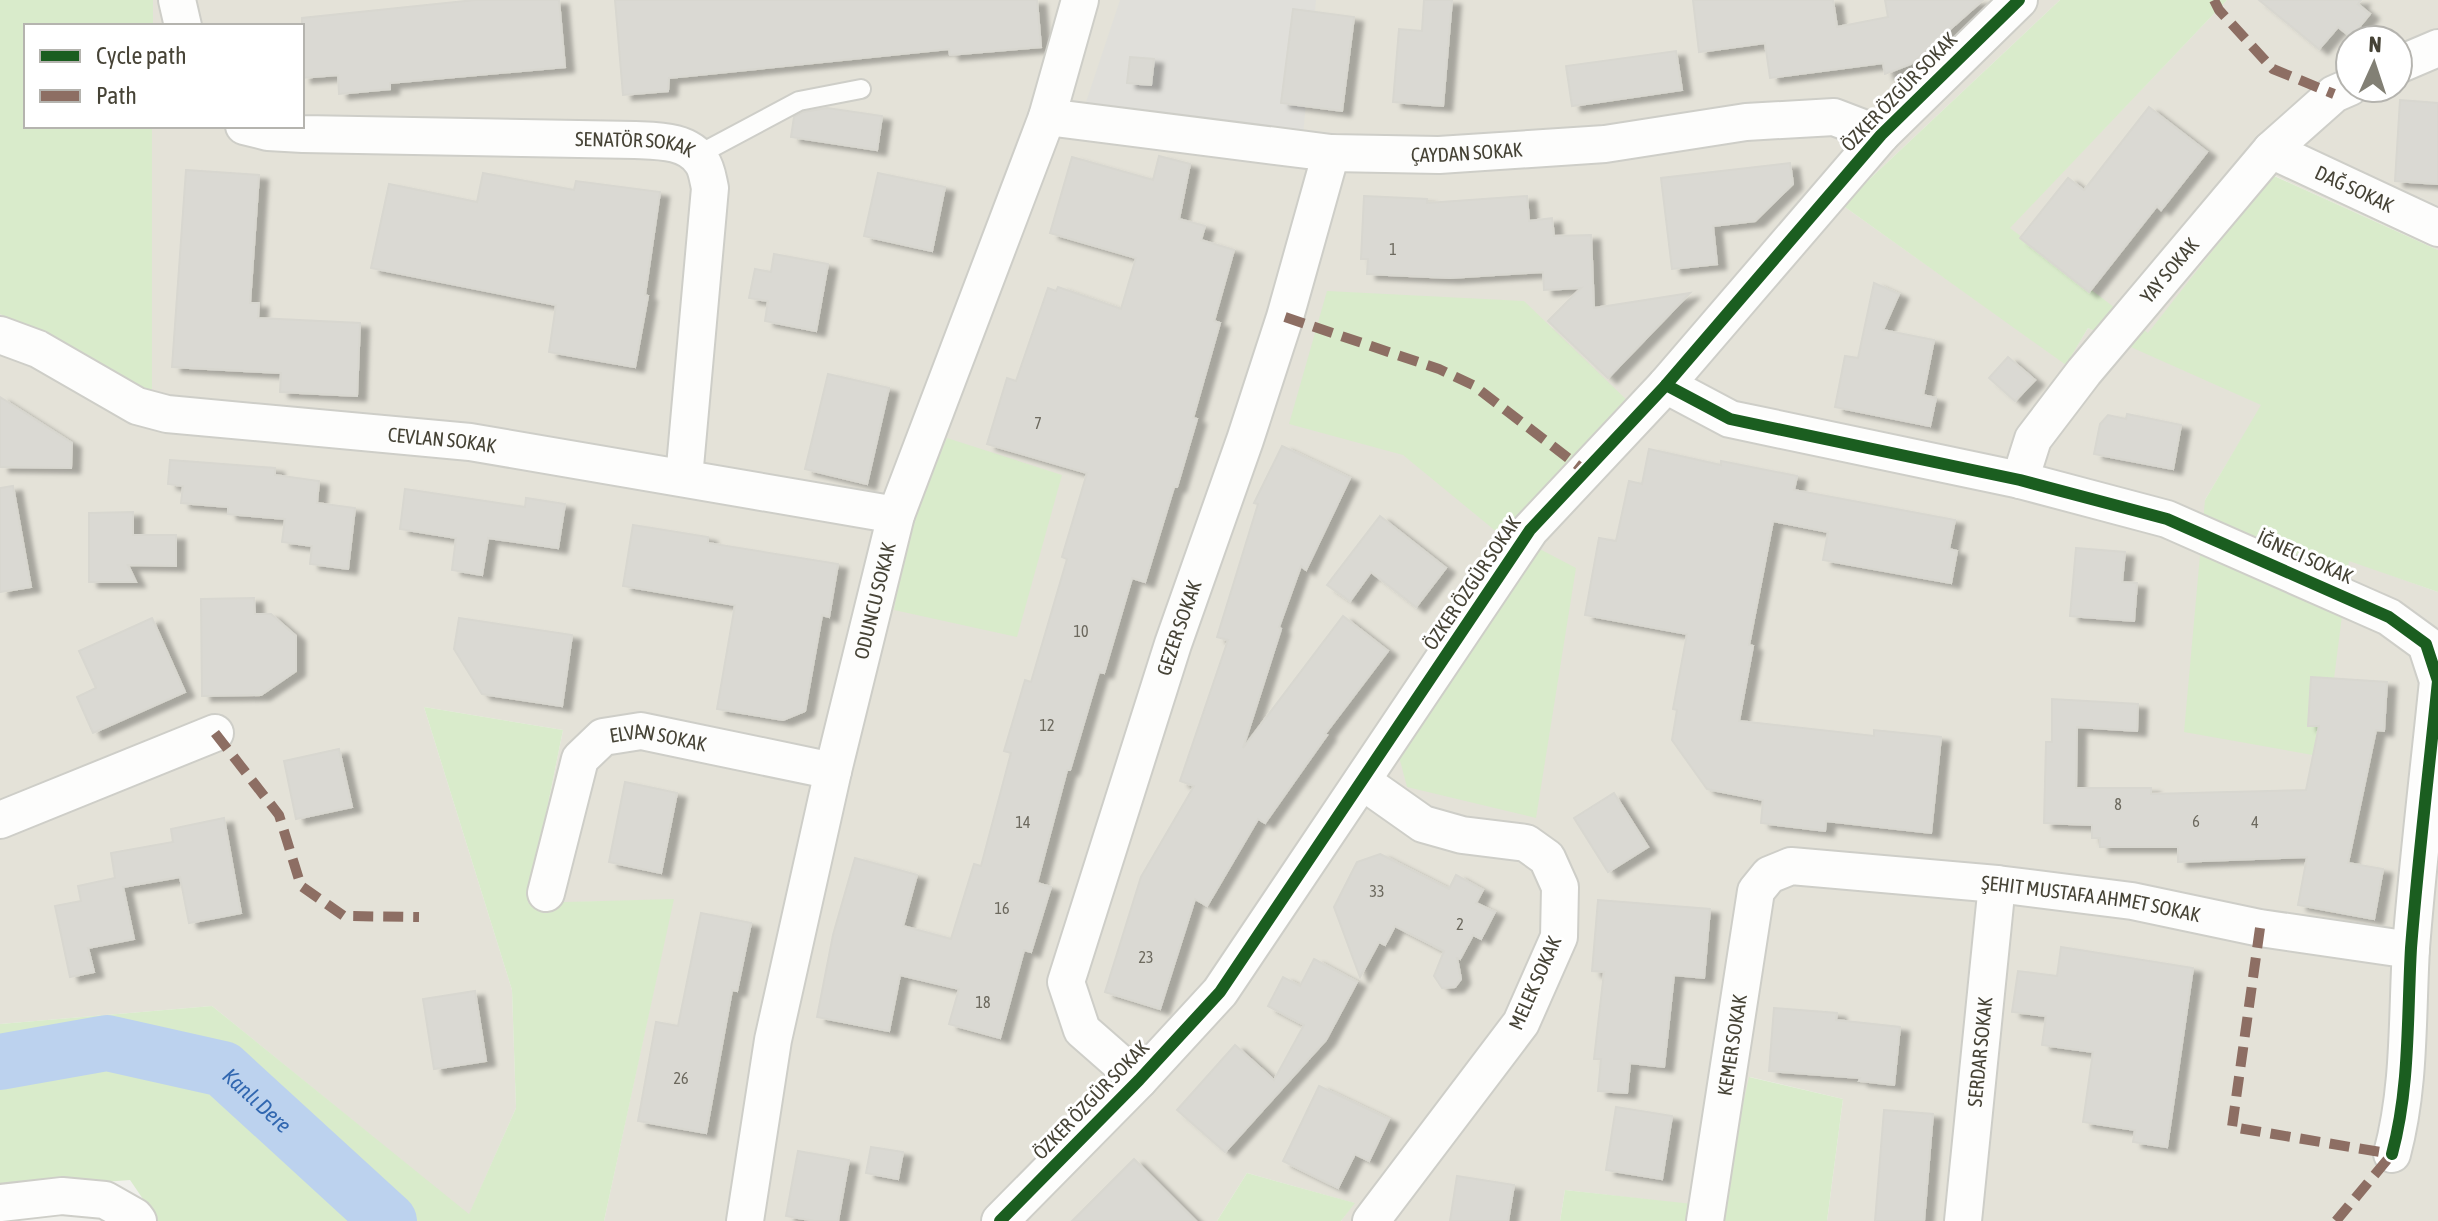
<svg xmlns="http://www.w3.org/2000/svg" width="2438" height="1221" viewBox="0 0 2438 1221" font-family="'Asap Condensed',sans-serif">
<defs>
<filter id="shadow"><feDropShadow dx="9" dy="5" stdDeviation="2" flood-color="#0004"/></filter>
</defs>
<rect width="100%" height="100%" fill="#f0f0eb"/>
<g fill="#e4e2d8" fill-rule="evenodd">
<path d="M153,0H2060L1842,205L2066,364L2088,328L2141,349L2262,405L2205,500L2349,560L2438,592V1221H1827L1843,1099L1750,1077L1720,1208L1565,1190L1560,1221H1341L1354,1203L1247,1173L1217,1221H604L673,900L528,903L563,730L424,707L512,990L516,1108L469,1215L212,1006L0,1024V314L151,393L152,126H302V26H153Z"/>
<path d="M2227,0H2438V250L2273,175L2148,334L2009,228ZM2350,40H2398V88H2350Z"/>
</g>
<g fill="#d9ebcb">
<path d="M0,0H153V26H26V126H152V393L0,314Z"/>
<path d="M2060,0H2227L2010,228L2148,333L2272,175L2438,250V592L2349,561L2324,757L2184,732L2205,500L2261,405L2088,328L2066,365L1842,205Z"/>
<path d="M1327,291L1524,301L1631,404L1509,542L1403,455L1289,424Z"/>
<path d="M947,438L1062,475L1017,637L894,610L906,530Z"/>
<path d="M1534,546L1576,568L1536,818L1407,787L1397,749Z"/>
<path d="M424,707L563,730L528,903L674,899L604,1221H158L130,1180L0,1190V1024L212,1006L469,1214L516,1108L512,990Z"/>
<path d="M1749,1077L1843,1099L1827,1221H1560L1565,1190L1720,1207Z"/>
<path d="M1247,1173L1355,1203L1341,1221H1217Z"/>
</g>
<path fill="#e0dfda" d="M1120,0H1316L1303,134L1084,108Z"/>
<g fill="none" stroke-linecap="round" stroke-linejoin="round">
<path stroke="#bcd2ee" stroke-width="56" id="s1" d="M0,1062L107,1043L223,1069L389,1221"/>
</g>
<g fill="#dad9d3" stroke="#d8d7d0" stroke-width="2" filter="url(#shadow)">
<path d="M475,0H559L565,67L390,83V89L339,94L338,75L302,78V18Z"/>
<path d="M615,0H1037L1041,47L950,55L949,49L669,78L668,91L623,95Z"/>
<path d="M1424,0H1452L1443,106L1393,102L1399,29L1422,31Z"/>
<path d="M1693,0H1833L1837,27L1888,17L1885,0H1983L1911,64L1885,74L1883,63L1770,78L1765,43L1699,52Z"/>
<path d="M2259,0H2361L2358,4L2370,14L2351,37L2338,27L2319,49Z"/>
<path d="M1293,9L1354,17L1342,111L1281,103Z"/>
<path d="M1676,51L1682,90L1572,106L1566,66Z"/>
<path d="M1130,57L1154,59L1151,85L1127,83Z"/>
<path d="M2400,100L2438,103V184L2395,181Z"/>
<path d="M2149,107L2207,152L2161,210L2157,206L2089,292L2020,238L2068,178L2084,190Z"/>
<path d="M827,108L882,116L877,150L791,137L794,117L803,112Z"/>
<path d="M1159,156L1190,164L1179,219L1205,226L1201,240L1234,250L1214,321L1220,323L1193,418L1197,419L1177,487H1174L1145,582L1132,578L1104,673L1099,672L1070,770H1067L1037,883L1051,887L1031,952L1024,950L1000,1038L949,1024L959,989L900,975L889,1031L817,1017L833,935L855,858L917,875L903,926L951,939L974,864L981,866L1011,753L1004,751L1025,680L1031,682L1067,559L1062,557L1087,473L987,444L1007,378L1016,381L1048,288L1056,291L1058,287L1121,309L1136,258L1050,233L1072,157L1153,180Z"/>
<path d="M1790,163L1793,184L1755,221L1713,226L1717,264L1672,269L1661,178Z"/>
<path d="M186,170L259,175L250,303H259L258,318L360,323L357,396L280,392L281,373L172,367Z"/>
<path d="M483,173L574,190L576,181L660,192L645,295L648,296L635,367L549,352L556,305L371,268L389,184L477,202Z"/>
<path d="M878,173L945,187L932,251L864,236Z"/>
<path d="M1364,196L1427,199V203L1527,196L1529,221L1552,218L1554,236L1591,235L1594,308L1690,293L1608,378L1548,321L1581,288L1544,290L1543,272L1450,278L1367,274L1368,259H1361Z"/>
<path d="M774,254L828,264L816,331L765,321L768,301L749,298L755,269L771,272Z"/>
<path d="M1874,283L1899,294L1883,330L1934,340L1923,395L1936,398L1930,426L1835,407L1845,356L1858,358Z"/>
<path d="M2008,357L2035,380L2015,401L1989,378Z"/>
<path d="M828,374L889,388L867,484L805,469Z"/>
<path d="M0,397L72,443L71,468L0,467Z"/>
<path d="M2127,414L2181,425L2173,469L2094,454L2100,424L2108,415L2126,419Z"/>
<path d="M1282,446L1350,478L1306,570L1301,566L1279,627L1281,629L1243,748L1343,616L1388,651L1325,734L1327,735L1265,823L1258,819L1207,906L1195,899L1160,1009L1105,992L1141,877L1194,786L1180,781L1228,640L1217,637L1258,504L1254,503Z"/>
<path d="M1649,449L1721,465V461L1797,476L1794,490L1955,520L1949,549L1957,551L1951,583L1823,560L1828,532L1773,521L1749,645L1753,646L1739,721L1874,736V730L1941,737L1931,833L1826,821L1825,831L1761,823L1763,800L1707,789L1672,740L1677,710L1673,709L1687,634L1585,615L1599,538L1616,541L1629,481L1642,484Z"/>
<path d="M170,460L275,468V475L319,481L317,503L355,508L348,569L310,564L312,546L282,542L285,519L228,514V507L181,503L183,486L168,484Z"/>
<path d="M13,486L31,587L0,592V488Z"/>
<path d="M405,489L525,507L526,498L565,504L558,548L488,538L482,575L452,570L456,538L400,529Z"/>
<path d="M133,512V535H176V566L128,565L136,582H89V513Z"/>
<path d="M1380,516L1446,568L1416,607L1371,572L1350,601L1327,585Z"/>
<path d="M633,525L708,537V543L838,564L829,617L822,615L805,711L783,720L717,709L735,605L623,586Z"/>
<path d="M2076,548L2125,552L2122,582L2137,583L2134,621L2070,616Z"/>
<path d="M254,598L255,614H271L296,636V671L261,695L202,696L201,599Z"/>
<path d="M152,618L185,692L93,733L77,697L96,688L79,651Z"/>
<path d="M459,618L572,635L562,706L482,694L454,649Z"/>
<path d="M2311,677L2387,682L2384,731L2376,730L2348,863L2383,869L2374,919L2298,905L2307,857L2178,862V847H2100V838H2092V825L2044,823L2046,742H2052V699L2138,704L2137,731L2077,727L2076,788H2151V794L2306,790L2319,726H2308Z"/>
<path d="M339,749L352,807L296,819L284,761Z"/>
<path d="M625,782L677,793L661,873L609,862Z"/>
<path d="M1614,793L1648,847L1608,872L1574,818Z"/>
<path d="M224,818L241,913L189,923L180,877L123,887L134,939L88,948L94,972L70,977L55,906L81,901L78,886L115,878L111,853L173,842L171,829Z"/>
<path d="M1380,854L1449,889L1456,875L1483,890L1476,903L1495,912L1481,939L1473,935L1460,959L1457,958L1461,979L1455,987L1442,988L1434,976L1444,951L1395,926L1385,945L1379,942L1360,977L1334,907L1357,862Z"/>
<path d="M1598,900L1710,909L1704,978L1674,975L1664,1067L1630,1063L1627,1093L1598,1091L1601,1059H1594L1604,972L1592,971Z"/>
<path d="M701,913L751,923L737,991L732,990L706,1133L638,1121L656,1022L678,1026Z"/>
<path d="M2061,947L2193,968L2167,1147L2133,1142L2135,1130L2083,1122L2093,1052L2042,1045L2046,1016L2012,1012L2018,971L2057,976Z"/>
<path d="M1314,959L1357,982L1326,1040L1225,1152L1177,1110L1235,1045L1274,1080L1304,1025L1268,1006L1283,977L1300,986Z"/>
<path d="M475,991L486,1061L434,1069L423,999Z"/>
<path d="M1774,1008L1837,1013L1836,1020L1900,1027L1894,1085L1859,1081L1860,1078L1769,1071Z"/>
<path d="M1319,1086L1389,1119L1369,1161L1355,1154L1338,1188L1283,1161Z"/>
<path d="M1616,1107L1672,1116L1662,1179L1606,1170Z"/>
<path d="M1884,1110L1933,1114L1924,1221H1875Z"/>
<path d="M871,1147L903,1152L898,1179L866,1173Z"/>
<path d="M798,1151L849,1160L838,1221H815L786,1216Z"/>
<path d="M1134,1159L1196,1221H1072Z"/>
<path d="M1457,1176L1514,1185L1508,1221H1450Z"/>
</g>
<g fill="none" stroke-linecap="round" stroke-linejoin="round">
<defs>
<path id="lane" d="M696,156L799,101L861,89"/>
<g id="street">
<path d="M177,0L183,26"/>
<path d="M2398,65L2438,48"/>
<path id="s2" d="M1047,117L1331,153L1439,155L1605,144L1746,122L1834,117L1881,135"/>
<path id="s3" d="M244,126L268,132L303,134L635,140C658,141 688,140 702,162C707,169 708,180 710,188L684,478"/>
<path id="s4" d="M2271,150L2438,228"/>
<path id="s5" d="M0,335L38,349L137,406L167,414L470,442L896,515"/>
<path d="M1666,385L1730,419L2020,480L2167,519L2389,617L2426,644L2438,681C2429,770 2418,859 2411,948C2407,1018 2410,1087 2392,1154"/>
<path id="s6" d="M2020,480L2033,439L2084,372L2271,150L2334,94L2350,87"/>
<path d="M1362,781L1423,824L1462,835L1526,843L1547,858L1560,887L1559,937L1521,1023L1371,1221"/>
<path d="M0,820L215,733"/>
<path id="s7" d="M546,893L580,759L603,737L641,731L833,771"/>
<path id="s8" d="M1139,1080L1082,1030L1066,982L1173,644L1245,440L1285,317L1331,153"/>
<path d="M0,1203L62,1196L105,1200L135,1217L138,1221"/>
<path id="s9" d="M745,1221L773,1040L833,771L896,515L1047,117L1080,0"/>
<path d="M1000,1221L1139,1080L1220,992L1530,530L1666,385L1881,135L2019,0"/>
<path id="s10" d="M1705,1221L1756,891L1769,875L1791,866L1997,884L2132,901L2260,928L2411,950"/>
<path id="s11" d="M1963,1221L1997,884"/>
</g>
</defs>
<use href="#lane" stroke="#cecec8" stroke-width="22"/>
<use href="#street" stroke="#cecec8" stroke-width="40"/>
<use href="#lane" stroke="#fdfdfc" stroke-width="18"/>
<use href="#street" stroke="#fdfdfc" stroke-width="36"/>
<g stroke="#8d6e63" stroke-width="10" stroke-dasharray="20 10" stroke-linecap="butt">
<path d="M2214,0L2219,10L2273,69L2334,94"/>
<path d="M1285,317L1439,369L1473,385L1585,471"/>
<path d="M215,733L279,815L301,886L344,916L419,917"/>
<path d="M2260,928L2232,1127L2392,1154"/>
<path d="M2336,1221L2392,1154"/>
</g>
<defs>
<g id="cycleway">
<path d="M1666,385L1730,419L2020,480L2167,519L2389,617L2426,644L2438,681C2429,770 2418,859 2411,948C2407,1018 2410,1087 2392,1154"/>
<path d="M1000,1221L1139,1080L1220,992L1530,530L1666,385L1881,135L2019,0"/>
</g>
</defs>
<use href="#cycleway" stroke="#fff" stroke-width="17"/>
<use href="#cycleway" stroke="#1b5e20" stroke-width="12"/>
</g>
<g text-anchor="middle" stroke-width="6" stroke-linejoin="round" paint-order="stroke">
<g font-size="16" fill="#6c695e">
<text x="1393" y="255">1</text>
<text x="1038" y="429">7</text>
<text x="1081" y="637">10</text>
<text x="1047" y="731">12</text>
<text x="2118" y="810">8</text>
<text x="2196" y="827">6</text>
<text x="1023" y="828">14</text>
<text x="2255" y="828">4</text>
<text x="1377" y="897">33</text>
<text x="1002" y="914">16</text>
<text x="1460" y="930">2</text>
<text x="1146" y="963">23</text>
<text x="983" y="1008">18</text>
<text x="681" y="1084">26</text>
</g>
<g font-size="20" fill="#464336" stroke="#fff">
<text transform="translate(1899 92) rotate(-46)" y="7">ÖZKER ÖZGÜR SOKAK</text>
<text dy="7" stroke="none"><textPath href="#s3" startOffset="392">SENATÖR SOKAK</textPath></text>
<text dy="7" stroke="none"><textPath href="#s2" startOffset="422">ÇAYDAN SOKAK</textPath></text>
<text dy="7" stroke="none"><textPath href="#s4" startOffset="92">DAĞ SOKAK</textPath></text>
<text dy="7" stroke="none"><textPath href="#s6" startOffset="260">YAY SOKAK</textPath></text>
<text dy="7" stroke="none"><textPath href="#s5" startOffset="462">CEVLAN SOKAK</textPath></text>
<text transform="translate(2305 557) rotate(24)" y="7">İĞNECI SOKAK</text>
<text transform="translate(1472 583) rotate(-56)" y="7">ÖZKER ÖZGÜR SOKAK</text>
<text dy="7" stroke="none"><textPath href="#s9" startOffset="634">ODUNCU SOKAK</textPath></text>
<text dy="7" stroke="none"><textPath href="#s8" startOffset="498">GEZER SOKAK</textPath></text>
<text dy="7" stroke="none"><textPath href="#s7" startOffset="226">ELVAN SOKAK</textPath></text>
<text dy="7" stroke="none"><textPath href="#s10" startOffset="680">ŞEHIT MUSTAFA AHMET SOKAK</textPath></text>
<text transform="translate(1535 983) rotate(-66)" y="7">MELEK SOKAK</text>
<text dy="7" stroke="none"><textPath href="#s10" startOffset="178">KEMER SOKAK</textPath></text>
<text dy="7" stroke="none"><textPath href="#s11" startOffset="170">SERDAR SOKAK</textPath></text>
<text transform="translate(1091 1100) rotate(-46)" y="7">ÖZKER ÖZGÜR SOKAK</text>
</g>
<g font-size="22" font-style="italic" fill="#3167b0" stroke="#fff">
<text dy="8" stroke="none"><textPath href="#s1" startOffset="274">Kanlı Dere</textPath></text>
</g>
</g>
<rect x="24" y="24" width="280" height="104" fill="#ffffff" stroke="#b5b4af" stroke-width="2"/>
<rect x="40" y="50" width="40" height="12" fill="#1b5e20" stroke="#b5b4af" stroke-width="2"/>
<text x="96" y="64" font-size="24" fill="#464336">Cycle path</text>
<rect x="40" y="90" width="40" height="12" fill="#8d6e63" stroke="#b5b4af" stroke-width="2"/>
<text x="96" y="104" font-size="24" fill="#464336">Path</text>
<g transform="translate(2374 64) rotate(3)"><circle r="38" fill="#ffffff" stroke="#b5b4af" stroke-width="2"/>
<path d="M0-6L14 30L0 20L-14 30Z" fill="#828075"/>
<text y="-12" font-size="22" font-weight="bold" text-anchor="middle" fill="#464336">N</text>
</g>
</svg>
